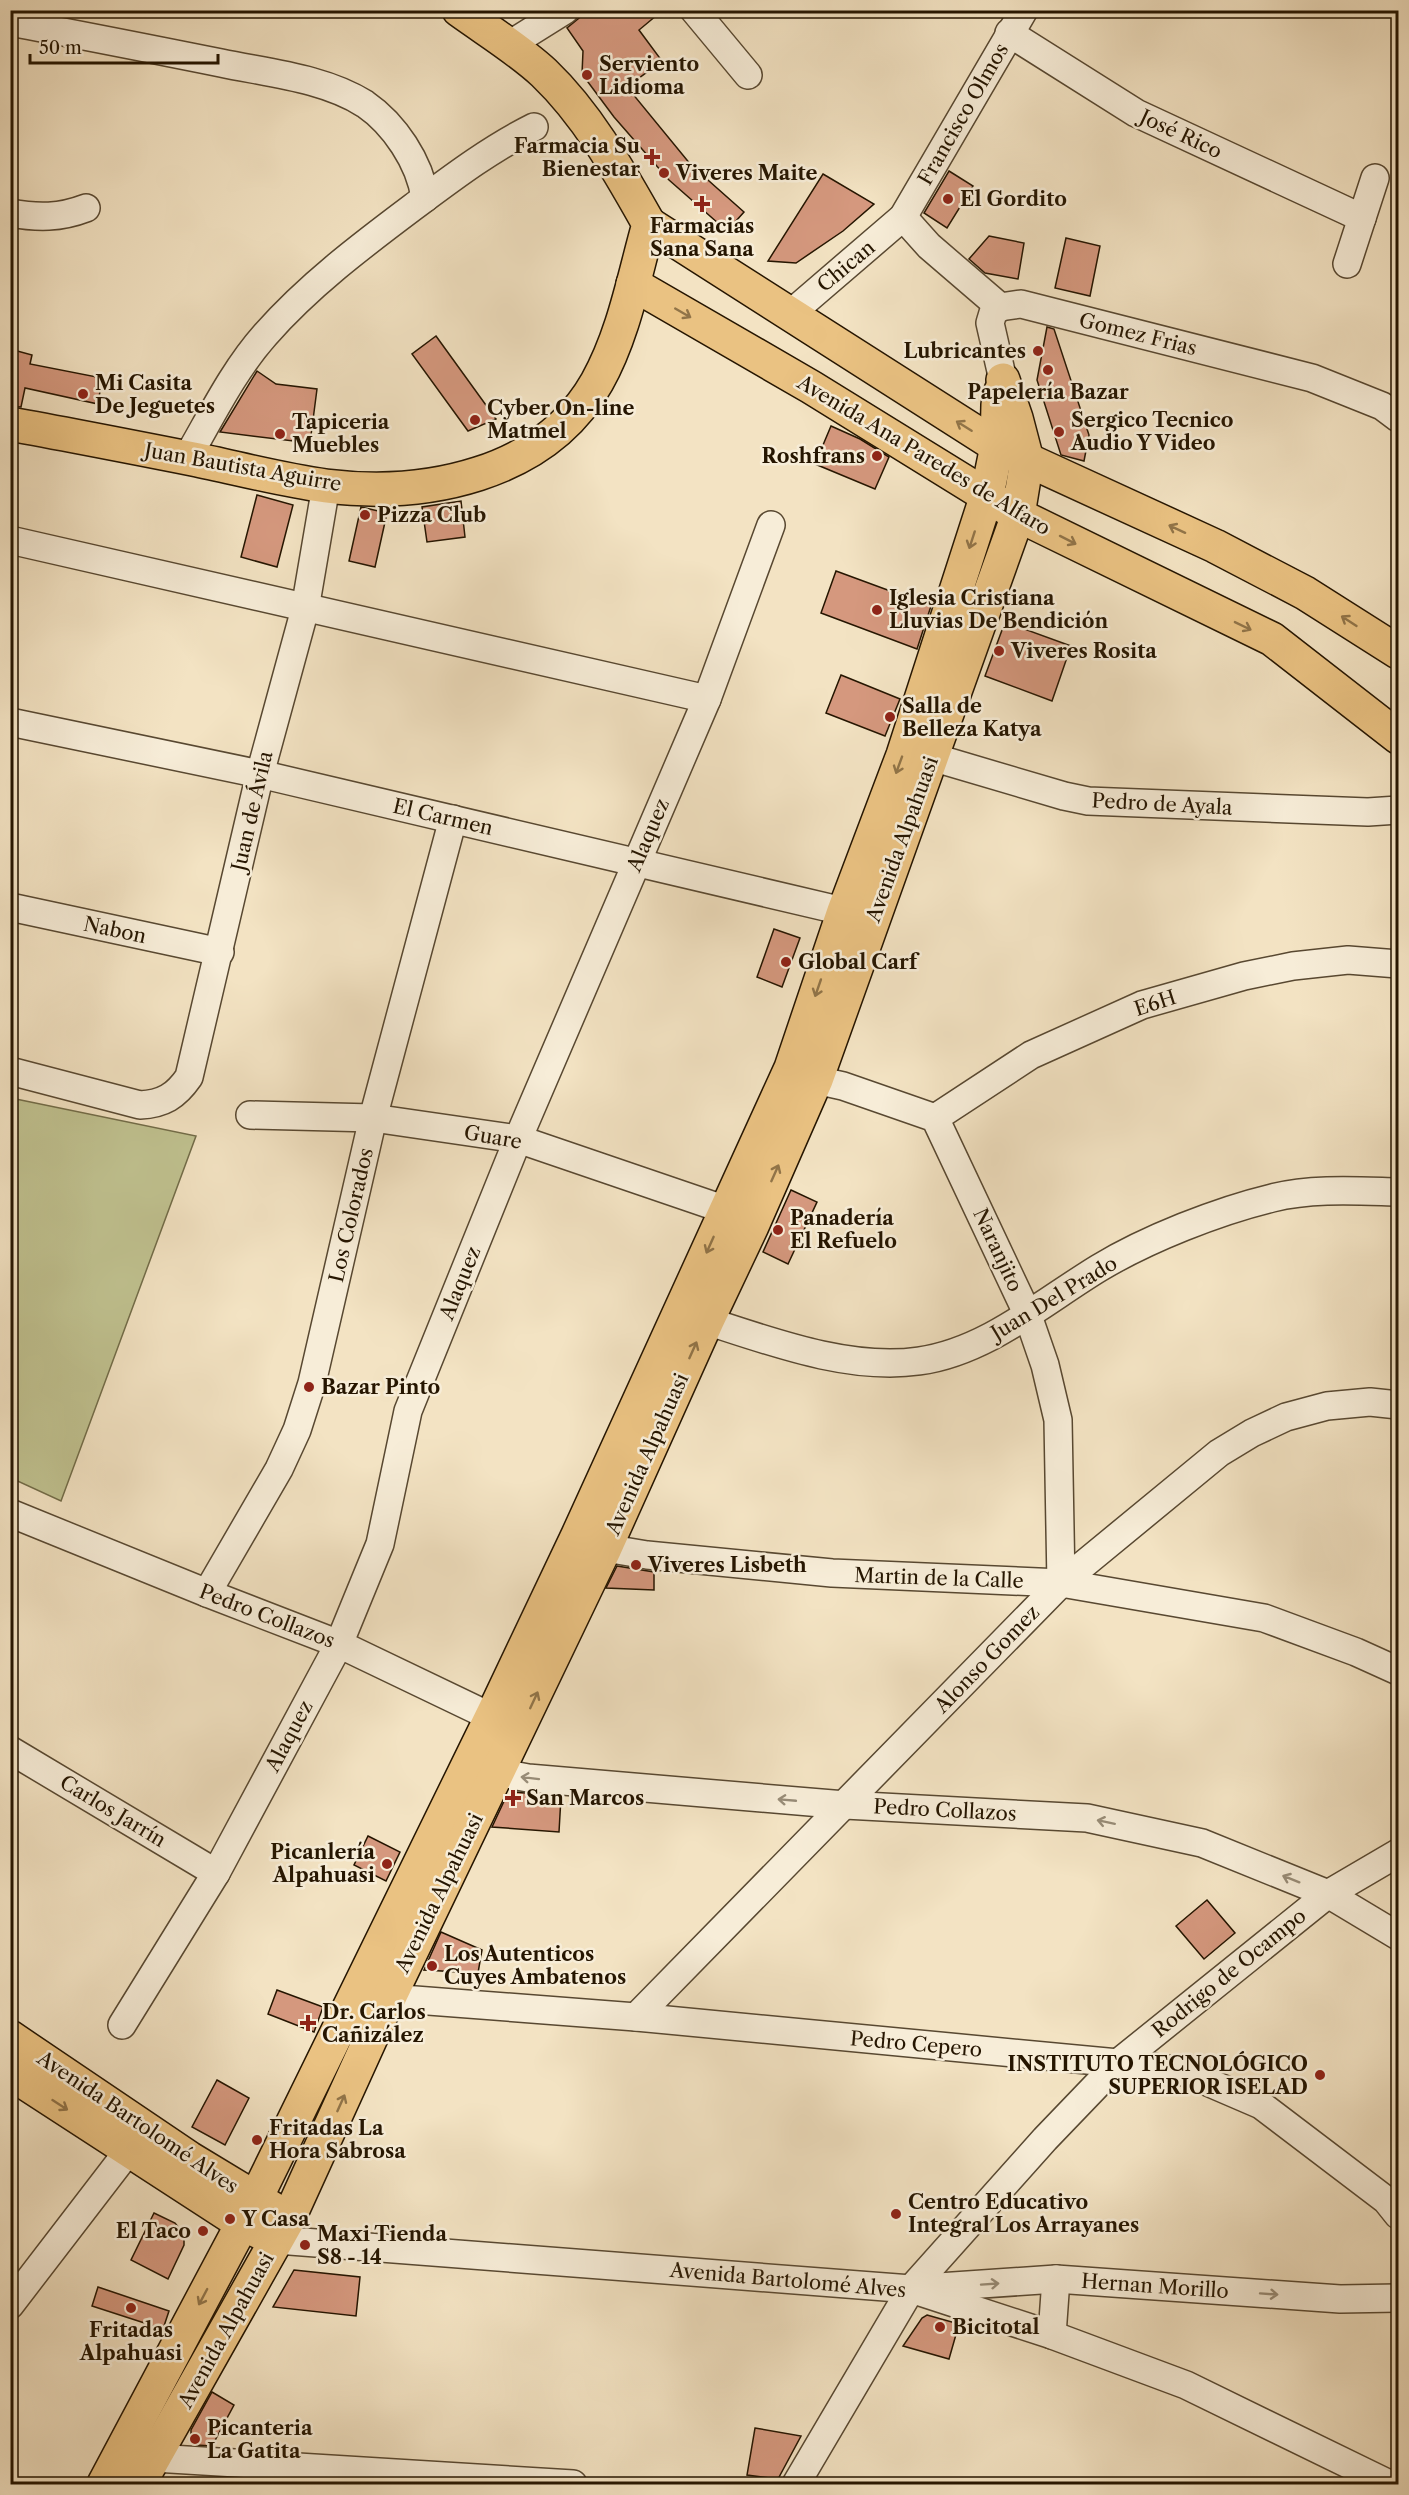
<svg xmlns="http://www.w3.org/2000/svg" width="1409" height="2495" viewBox="0 0 1409 2495" font-family="'Libre Caslon Text',serif">
<rect width="100%" height="100%" fill="#f3e3c3"/>
<filter id="stains"><feTurbulence type="fractalNoise" baseFrequency=".00333" numOctaves="4"/><feColorMatrix values="0 0 0 0 .2 0 0 0 0 .09 0 0 0 0 .02 0 0 0 .5 -.17"/></filter>
<radialGradient id="worn" r=".72"><stop offset=".6" stop-color="#630" stop-opacity="0"/><stop offset="1" stop-color="#630" stop-opacity=".3"/></radialGradient>
<path fill="#c0c290" stroke="#726c48" stroke-width="1.5" d="M11,1098L196,1136L61,1501L11,1478Z"/>
<g fill="#d5987e" stroke="#251500" stroke-width="1.5">
<path d="M581,10H663L639,30L662,61L627,87L691,165L744,212L727,231L669,180L614,117L582,74L583,51L567,28L579,18Z"/>
<path d="M949,171L973,186L947,228L924,213Z"/>
<path d="M823,174L874,204L843,231L796,263L768,261Z"/>
<path d="M989,236L1024,243L1018,279L985,273L969,259Z"/>
<path d="M1066,238L1100,246L1090,296L1055,288Z"/>
<path d="M1047,327L1054,329L1089,435L1084,461L1061,455L1037,380Z"/>
<path d="M436,336L496,419L468,431L412,354Z"/>
<path d="M10,349L32,355L30,364L102,378L98,404L25,388L21,407L10,406Z"/>
<path d="M257,371L276,384L317,389L310,443L220,432Z"/>
<path d="M831,426L860,439L889,457L875,489L815,464Z"/>
<path d="M257,495L293,505L277,567L241,557Z"/>
<path d="M461,501L465,537L427,542L422,507Z"/>
<path d="M361,507L387,513L375,567L349,561Z"/>
<path d="M836,571L931,606L917,649L821,613Z"/>
<path d="M1005,622L1071,646L1052,701L985,676Z"/>
<path d="M841,675L900,699L885,736L826,713Z"/>
<path d="M774,929L800,938L782,987L757,977Z"/>
<path d="M791,1190L817,1202L788,1264L763,1252Z"/>
<path d="M617,1566L654,1572V1590L606,1588Z"/>
<path d="M516,1792L561,1797L559,1832L492,1827L506,1797Z"/>
<path d="M368,1836L400,1852L386,1881L354,1865Z"/>
<path d="M1207,1900L1235,1933L1204,1959L1176,1926Z"/>
<path d="M441,1932L482,1950L478,1973L424,1970Z"/>
<path d="M277,1990L323,2007L314,2032L268,2014Z"/>
<path d="M217,2080L249,2098L225,2145L192,2127Z"/>
<path d="M154,2213L175,2223L184,2234V2245L168,2279L131,2260Z"/>
<path d="M294,2270L360,2277L356,2316L273,2307Z"/>
<path d="M98,2287L169,2311L163,2329L92,2306Z"/>
<path d="M927,2315L959,2324L949,2359L903,2346L922,2318Z"/>
<path d="M212,2392L234,2405L212,2446L196,2445L191,2439V2430Z"/>
<path d="M755,2428L801,2436L778,2479L747,2475Z"/>
</g>
<g fill="none" stroke-linecap="round" stroke-linejoin="round">
<defs>
<g id="minor">
<path d="M694,10L748,75"/>
<path d="M10,22C81,35 151,49 221,63C268,73 324,78 365,104C394,124 420,162 425,198"/>
<path d="M1009,33L1136,113L1362,218"/>
<path d="M509,45L565,10"/>
<path d="M10,213C38,218 60,218 86,208"/>
<path d="M903,217L929,246L1000,307"/>
<path d="M1347,264L1375,178"/>
<path d="M1000,307L1021,304L1312,378L1382,406L1398,418"/>
<path d="M1000,307L993,313L990,323L1003,380"/>
<path d="M789,315L903,217L1024,10"/>
<path d="M187,458C211,417 233,371 265,335C308,286 361,246 413,207C452,178 490,149 534,127"/>
<path d="M10,540L707,699"/>
<path d="M10,722L260,774L864,916"/>
<path d="M932,757L1064,796L1088,801L1368,812L1398,810"/>
<path d="M10,907L220,952"/>
<path d="M10,1071L140,1105C163,1104 176,1096 189,1077L260,774L305,609L326,486"/>
<path d="M816,1080L843,1086L935,1118L1027,1313L1045,1365L1058,1420L1061,1583"/>
<path d="M250,1115L373,1118L518,1139L726,1210"/>
<path d="M935,1118L1031,1055L1142,1005L1244,976L1293,966L1348,960L1398,964"/>
<path d="M707,1321C772,1342 850,1371 919,1361C986,1352 1043,1302 1099,1268C1147,1239 1218,1211 1272,1198C1313,1188 1357,1191 1398,1192"/>
<path d="M10,1513L207,1593L339,1644L508,1725"/>
<path d="M588,1540L605,1548L647,1555L832,1573L1061,1583L1264,1618L1356,1652L1398,1671"/>
<path d="M207,1593L279,1469L297,1430L312,1383L373,1118L453,819"/>
<path d="M10,1750L216,1873"/>
<path d="M479,1765L496,1772L528,1778L845,1805L1087,1818L1202,1843L1328,1894L1398,1936"/>
<path d="M389,1998L636,2017L1118,2063L1182,2071L1261,2105L1386,2200L1398,2215"/>
<path d="M636,2017L1061,1583L1219,1453L1252,1433L1286,1417L1327,1406L1370,1402L1398,1405"/>
<path d="M122,2025L216,1873L339,1644L380,1544L408,1411L518,1139L707,699L771,525"/>
<path d="M277,2240L911,2289L1052,2335L1186,2385L1389,2484"/>
<path d="M924,2288L1056,2279L1340,2299L1398,2298"/>
<path d="M10,2305L129,2150"/>
<path d="M1052,2335L1056,2279"/>
<path d="M154,2458L573,2484"/>
<path d="M796,2484L911,2289L1045,2139L1118,2063L1328,1894L1398,1853"/>
</g>
<g id="major">
<path d="M649,224L997,446L1215,546L1305,593L1398,652"/>
<path d="M633,284L811,387L1018,515L1272,639L1398,737"/>
<path d="M10,424C71,435 132,447 193,459C237,468 281,480 326,486C424,498 544,476 597,382C624,334 634,277 649,224C619,171 588,115 544,73C518,49 488,31 459,10"/>
<path d="M10,2037L189,2158L275,2210"/>
<path d="M10,2073L241,2223L262,2233"/>
<path d="M104,2484L255,2200L495,1710L578,1535L791,1068L844,911L903,755L987,495L997,446L998,405L1001,391"/>
<path d="M139,2484L289,2218L389,1998L605,1548L707,1321L752,1226L816,1080L1018,515L1027,460L1016,418L1003,380"/>
</g>
</defs>
<use href="#minor" stroke="#584831" stroke-width="30"/>
<use href="#major" stroke="#251500" stroke-width="36"/>
<use href="#minor" stroke="#f7edd8" stroke-width="27"/>
<use href="#major" stroke="#eac282" stroke-width="33"/>
</g>
<defs><path id="oneway-shaft" d="M-6 0H5M1.5-3L5.5 0L1.5 3" fill="none" stroke-width="1.6" stroke-linecap="round" stroke-linejoin="round" transform="scale(1.5)"/></defs>
<g stroke="#917448">
<use href="#oneway-shaft" transform="translate(683 313) rotate(30)"/>
<use href="#oneway-shaft" transform="translate(964 426) rotate(-148)"/>
<use href="#oneway-shaft" transform="translate(1177 529) rotate(-155)"/>
<use href="#oneway-shaft" transform="translate(972 540) rotate(108)"/>
<use href="#oneway-shaft" transform="translate(1068 540) rotate(27)"/>
<use href="#oneway-shaft" transform="translate(1349 621) rotate(-147)"/>
<use href="#oneway-shaft" transform="translate(1243 626) rotate(26)"/>
<use href="#oneway-shaft" transform="translate(899 765) rotate(110)"/>
<use href="#oneway-shaft" transform="translate(818 988) rotate(109)"/>
<use href="#oneway-shaft" transform="translate(775 1173) rotate(-66)"/>
<use href="#oneway-shaft" transform="translate(710 1245) rotate(114)"/>
<use href="#oneway-shaft" transform="translate(693 1350) rotate(-66)"/>
<use href="#oneway-shaft" transform="translate(534 1700) rotate(-65)"/>
<use href="#oneway-shaft" transform="translate(341 2103) rotate(-66)"/>
<use href="#oneway-shaft" transform="translate(60 2105) rotate(33)"/>
<use href="#oneway-shaft" transform="translate(203 2297) rotate(118)"/>
</g>
<g stroke="#988c77">
<use href="#oneway-shaft" transform="translate(530 1778) rotate(-173)"/>
<use href="#oneway-shaft" transform="translate(787 1800) rotate(-175)"/>
<use href="#oneway-shaft" transform="translate(1106 1822) rotate(-168)"/>
<use href="#oneway-shaft" transform="translate(1291 1879) rotate(-158)"/>
<use href="#oneway-shaft" transform="translate(990 2284) rotate(-4)"/>
<use href="#oneway-shaft" transform="translate(1269 2294) rotate(4)"/>
</g>
<g fill="#8f2418" stroke="#f7edd8" stroke-width="2">
<circle cx="587" cy="75" r="6"/>
<path d="M649 148h6v6h6v6h-6v6h-6v-6h-6v-6h6z"/>
<circle cx="664" cy="173" r="6"/>
<circle cx="948" cy="199" r="6"/>
<path d="M699 195h6v6h6v6h-6v6h-6v-6h-6v-6h6z"/>
<circle cx="1038" cy="351" r="6"/>
<circle cx="1048" cy="370" r="6"/>
<circle cx="83" cy="394" r="6"/>
<circle cx="475" cy="420" r="6"/>
<circle cx="1059" cy="432" r="6"/>
<circle cx="280" cy="434" r="6"/>
<circle cx="877" cy="456" r="6"/>
<circle cx="365" cy="515" r="6"/>
<circle cx="877" cy="610" r="6"/>
<circle cx="999" cy="651" r="6"/>
<circle cx="890" cy="717" r="6"/>
<circle cx="786" cy="962" r="6"/>
<circle cx="778" cy="1230" r="6"/>
<circle cx="309" cy="1387" r="6"/>
<circle cx="636" cy="1565" r="6"/>
<path d="M510 1789h6v6h6v6h-6v6h-6v-6h-6v-6h6z"/>
<circle cx="387" cy="1864" r="6"/>
<circle cx="432" cy="1966" r="6"/>
<path d="M305 2014h6v6h6v6h-6v6h-6v-6h-6v-6h6z"/>
<circle cx="1320" cy="2075" r="6"/>
<circle cx="257" cy="2140" r="6"/>
<circle cx="896" cy="2214" r="6"/>
<circle cx="230" cy="2219" r="6"/>
<circle cx="203" cy="2231" r="6"/>
<circle cx="305" cy="2245" r="6"/>
<circle cx="131" cy="2308" r="6"/>
<circle cx="940" cy="2327" r="6"/>
<circle cx="195" cy="2439" r="6"/>
</g>
<g text-anchor="middle" stroke-width="5" stroke-linejoin="round" paint-order="stroke">
<g font-size="20" font-weight="bold" fill="#251500" stroke="#f7edd8" text-anchor="start">
<text x="599" y="71">Serviento<tspan x="599" dy="23">Lidioma</tspan></text>
<text x="640" y="153" text-anchor="end">Farmacia Su<tspan x="640" dy="23">Bienestar</tspan></text>
<text x="676" y="180">Viveres Maite</text>
<text x="960" y="206">El Gordito</text>
<text x="702" y="233" text-anchor="middle">Farmacias<tspan x="702" dy="23">Sana Sana</tspan></text>
<text x="1026" y="358" text-anchor="end">Lubricantes</text>
<text x="95" y="390">Mi Casita<tspan x="95" dy="23">De Jeguetes</tspan></text>
<text x="1048" y="399" text-anchor="middle">Papelería Bazar</text>
<text x="487" y="415">Cyber On-line<tspan x="487" dy="23">Matmel</tspan></text>
<text x="1071" y="427">Sergico Tecnico<tspan x="1071" dy="23">Audio Y Video</tspan></text>
<text x="292" y="429">Tapiceria<tspan x="292" dy="23">Muebles</tspan></text>
<text x="865" y="463" text-anchor="end">Roshfrans</text>
<text x="377" y="522">Pizza Club</text>
<text x="889" y="605">Iglesia Cristiana<tspan x="889" dy="23">Lluvias De Bendición</tspan></text>
<text x="1011" y="658">Viveres Rosita</text>
<text x="902" y="713">Salla de<tspan x="902" dy="23">Belleza Katya</tspan></text>
<text x="798" y="969">Global Carf</text>
<text x="790" y="1225">Panadería<tspan x="790" dy="23">El Refuelo</tspan></text>
<text x="321" y="1394">Bazar Pinto</text>
<text x="648" y="1572">Viveres Lisbeth</text>
<text x="526" y="1805">San Marcos</text>
<text x="375" y="1859" text-anchor="end">Picanlería<tspan x="375" dy="23">Alpahuasi</tspan></text>
<text x="444" y="1961">Los Autenticos<tspan x="444" dy="23">Cuyes Ambatenos</tspan></text>
<text x="322" y="2019">Dr. Carlos<tspan x="322" dy="23">Cañizález</tspan></text>
<text x="1308" y="2071" text-anchor="end">INSTITUTO TECNOLÓGICO<tspan x="1308" dy="23">SUPERIOR ISELAD</tspan></text>
<text x="269" y="2135">Fritadas La<tspan x="269" dy="23">Hora Sabrosa</tspan></text>
<text x="908" y="2209">Centro Educativo<tspan x="908" dy="23">Integral Los Arrayanes</tspan></text>
<text x="242" y="2226">Y Casa</text>
<text x="191" y="2238" text-anchor="end">El Taco</text>
<text x="317" y="2241">Maxi Tienda<tspan x="317" dy="23">S8 - 14</tspan></text>
<text x="952" y="2334">Bicitotal</text>
<text x="131" y="2337" text-anchor="middle">Fritadas<tspan x="131" dy="23">Alpahuasi</tspan></text>
<text x="207" y="2435">Picanteria<tspan x="207" dy="23">La Gatita</tspan></text>
</g>
<g font-size="20" fill="#251500" stroke="#f7edd8">
<text transform="translate(963 114) rotate(-60)" y="7">Francisco Olmos</text>
<text transform="translate(1181 134) rotate(25)" y="7">José Rico</text>
<text transform="translate(846 266) rotate(-40)" y="7">Chican</text>
<text transform="translate(1138 334) rotate(14)" y="7">Gomez Frias</text>
<text transform="translate(924 455) rotate(31)" y="7">Avenida Ana Paredes de Alfaro</text>
<text transform="translate(243 467) rotate(10)" y="7">Juan Bautista Aguirre</text>
<text transform="translate(1162 804) rotate(3)" y="7">Pedro de Ayala</text>
<text transform="translate(252 811) rotate(-77)" y="7">Juan de Ávila</text>
<text transform="translate(443 817) rotate(13)" y="7">El Carmen</text>
<text transform="translate(648 835) rotate(-67)" y="7">Alaquez</text>
<text transform="translate(902 839) rotate(-70)" y="7">Avenida Alpahuasi</text>
<text transform="translate(115 930) rotate(12)" y="7">Nabon</text>
<text transform="translate(1155 1003) rotate(-18)" y="7">E6H</text>
<text transform="translate(493 1137) rotate(10)" y="7">Guare</text>
<text transform="translate(351 1215) rotate(-77)" y="7">Los Colorados</text>
<text transform="translate(998 1250) rotate(65)" y="7">Naranjito</text>
<text transform="translate(460 1283) rotate(-68)" y="7">Alaquez</text>
<text transform="translate(1054 1298) rotate(-31)" y="7">Juan Del Prado</text>
<text transform="translate(647 1454) rotate(-66)" y="7">Avenida Alpahuasi</text>
<text transform="translate(939 1578) rotate(2)" y="7">Martin de la Calle</text>
<text transform="translate(267 1616) rotate(21)" y="7">Pedro Collazos</text>
<text transform="translate(987 1659) rotate(-46)" y="7">Alonso Gomez</text>
<text transform="translate(289 1736) rotate(-62)" y="7">Alaquez</text>
<text transform="translate(945 1810) rotate(3)" y="7">Pedro Collazos</text>
<text transform="translate(113 1811) rotate(31)" y="7">Carlos Jarrín</text>
<text transform="translate(439 1893) rotate(-64)" y="7">Avenida Alpahuasi</text>
<text transform="translate(1229 1973) rotate(-39)" y="7">Rodrigo de Ocampo</text>
<text transform="translate(916 2044) rotate(5)" y="7">Pedro Cepero</text>
<text transform="translate(138 2122) rotate(34)" y="7">Avenida Bartolomé Alves</text>
<text transform="translate(788 2280) rotate(5)" y="7">Avenida Bartolomé Alves</text>
<text transform="translate(1155 2286) rotate(4)" y="7">Hernan Morillo</text>
<text transform="translate(226 2330) rotate(-61)" y="7">Avenida Alpahuasi</text>
</g>
</g>
<rect width="1409" height="2495" fill="none" stroke="#f3e3c3" stroke-width="36"/>
<rect x="12" y="12" width="1385" height="2471" fill="none" stroke="#251500" stroke-width="3"/>
<rect x="18" y="18" width="1373" height="2459" fill="none" stroke="#251500" stroke-width="1.5"/>
<path d="M30 54v9h188v-9" fill="none" stroke="#251500" stroke-width="3"/>
<text x="39" y="54" font-size="18" fill="#251500" stroke="#f7edd8" stroke-width="4.5" paint-order="stroke">50 m</text>
<rect width="100%" height="100%" filter="url(#stains)"/>
<rect width="100%" height="100%" fill="url(#worn)"/>
</svg>
